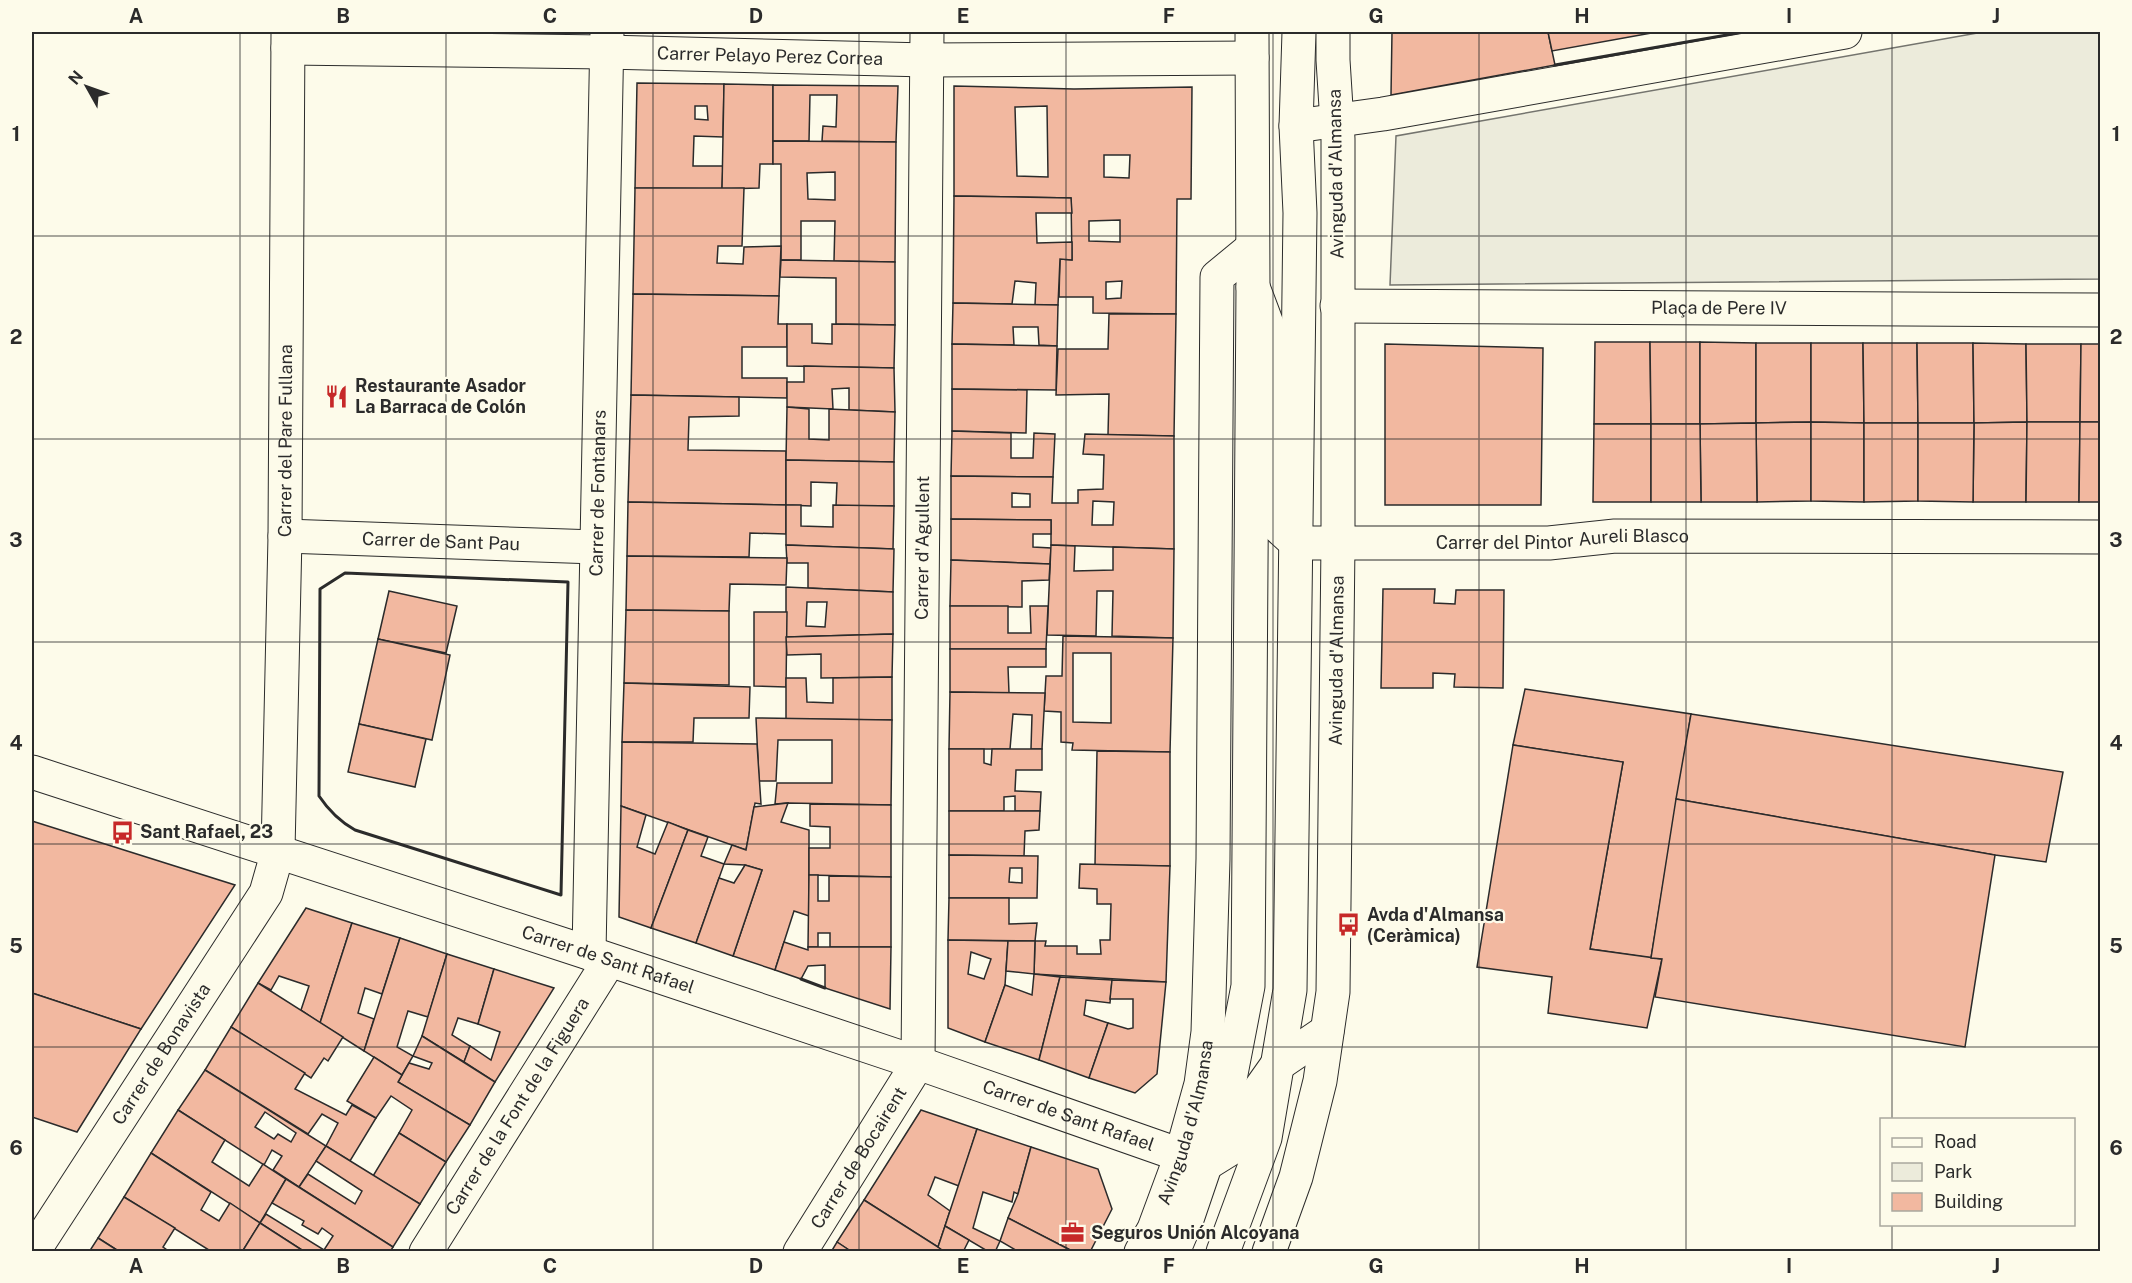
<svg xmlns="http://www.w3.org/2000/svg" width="2132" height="1283" viewBox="0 0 2132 1283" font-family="'Public Sans',sans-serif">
<rect width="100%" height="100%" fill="#fdfbea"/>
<path fill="#ecebdb" stroke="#74746e" stroke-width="1.5" d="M1983,32H2100V279L1390,285L1396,136Z"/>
<g fill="#f2b8a0" stroke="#2b2b2b" stroke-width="1.5" fill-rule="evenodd">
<path d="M1392,32H1548L1555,65L1391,95Z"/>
<path d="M1548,32H1657L1552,51Z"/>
<path d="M637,83L724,84L723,137L694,136L693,166H723L722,189L635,188ZM695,106H707L708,120L695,119Z"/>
<path d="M724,84L773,85V164H760L759,188L722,189Z"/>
<path d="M773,85L898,86L896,142L822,141L823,126L836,127L837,95H810L809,141H773Z"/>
<path d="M954,86L1074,89L1192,87L1191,199H1177L1176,314L1093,313V297H1059L1060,259L1072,260L1071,198L954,196ZM1047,106L1048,177L1017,176L1015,107ZM1104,155H1130L1129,178L1104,177ZM1120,220V242L1089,241V221ZM1122,281L1121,298L1106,299V282Z"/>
<path d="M773,141L896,142L895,262L834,261L835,221H801V260H781V164H773ZM835,172V200L808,199L807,173Z"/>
<path d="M635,188H744L742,246H718L717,263L743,264L744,247L781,246L779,296L633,294Z"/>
<path d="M954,196L1071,198L1072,213H1036L1037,243L1072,242V260L1060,259L1058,305H1035L1036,283L1015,281L1012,304L953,303Z"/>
<path d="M781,260L895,262V325L836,324V278L780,277Z"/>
<path d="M633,294L779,296L778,324H787V347H742V378H787V398L631,395Z"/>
<path d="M953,303L1058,305L1057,346L1039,345L1038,327H1013L1014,345L952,344Z"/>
<path d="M1109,314H1176L1174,436L1108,435L1109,394L1056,395L1058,349H1108Z"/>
<path d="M787,324H812V343L832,344V324L895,325L894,368L787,366Z"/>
<path d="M1595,342H1650L1651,424H1594Z"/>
<path d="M1650,342H1700V424H1651Z"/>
<path d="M1700,342L1756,343V423L1700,424Z"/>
<path d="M1756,343H1811V422L1756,423Z"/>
<path d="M1811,343H1863L1864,423L1811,422Z"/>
<path d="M1863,343H1917L1918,423H1864Z"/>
<path d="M1917,343H1973L1974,423H1918Z"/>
<path d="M1973,343L2026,344L2027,422L1974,423Z"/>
<path d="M952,344L1057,346L1056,390L952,389Z"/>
<path d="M1385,344L1543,348L1541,505H1385Z"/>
<path d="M2026,344H2081L2080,422H2027Z"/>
<path d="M2081,344H2100V422H2080Z"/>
<path d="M804,366L894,368L895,412L849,410V388L832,389L833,409L787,407V382H804Z"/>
<path d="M952,389L1027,390L1026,433L952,431Z"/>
<path d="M631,395L739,397V416L689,417L688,450L786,451V505L628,502Z"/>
<path d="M787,407L809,409V439L829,440V409L895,412L894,462L786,460Z"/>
<path d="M1811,422V501L1757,502L1756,423Z"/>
<path d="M1811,422L1864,423V502L1811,501Z"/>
<path d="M2027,422L2026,502H1973L1974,423Z"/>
<path d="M2027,422H2080L2079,502H2026Z"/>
<path d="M2080,422H2100V502H2079Z"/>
<path d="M1756,423L1757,502H1701L1700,424Z"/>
<path d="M1864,423H1918V501L1864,502Z"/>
<path d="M1918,423H1974L1973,502L1918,501Z"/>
<path d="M1594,424H1651V502H1593Z"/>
<path d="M1651,424H1700L1701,502H1651Z"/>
<path d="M952,431L1011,433V458H1033L1034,433L1055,434L1053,477L951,476Z"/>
<path d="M1085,434L1174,436V549L1051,545V520L951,519V476L1053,477L1052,503H1078V490L1103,489L1104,455L1083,454ZM1012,493L1030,494V507H1012ZM1093,501L1114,502L1113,525H1092Z"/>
<path d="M786,460L894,462V506H836L837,483L811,482V506L786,505Z"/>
<path d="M628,502L786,505V534L750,533L749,557L627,556Z"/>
<path d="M786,505H801V526L833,527V505L894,506L893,549L786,545Z"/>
<path d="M951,519L1051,520V534H1033V547L1051,548L1050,564L951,560Z"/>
<path d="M786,545L894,549L893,592L808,588V563H787Z"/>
<path d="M1051,545L1075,546L1074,571L1113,570V547L1174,549L1173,638L1112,636L1113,591H1097L1096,636L1047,635Z"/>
<path d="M627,556L787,558L786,585L730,584L729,611L626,610Z"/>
<path d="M951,560L1050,564L1049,580L1022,581V607L950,606Z"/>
<path d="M786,587L893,592V634L786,637ZM807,602H827L825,627L806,626Z"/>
<path d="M1383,589H1435L1434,603L1455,604L1456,590H1504L1503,688L1454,687L1455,674L1433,673V688H1381Z"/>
<path d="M389,591L457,606L446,653L378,639Z"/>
<path d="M950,606H1008V633H1031L1030,606H1048L1046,649H950Z"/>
<path d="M626,610L729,611V685L624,683Z"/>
<path d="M754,612H787L786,687L754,686Z"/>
<path d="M893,634L892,677L821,678V654L787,655L786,637Z"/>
<path d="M1063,636L1173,638L1170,752L1072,750L1073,743L1061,742V712L1044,711L1046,676H1062ZM1073,653H1111V723L1073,722Z"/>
<path d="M378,639L450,655L432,740L359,724Z"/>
<path d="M950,649H1046V667H1008L1009,693L950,692Z"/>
<path d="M892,677V720L786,719V678H806L807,702L833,703V678Z"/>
<path d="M624,683L750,687L749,718H694L693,742H622Z"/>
<path d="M1525,689L1691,714L1651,958L1590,949L1623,762L1513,745Z"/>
<path d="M950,692L1045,693L1042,749H1031L1032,715L1013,714L1010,749H949Z"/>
<path d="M1691,714L2063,772L2046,862L1995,855L1676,799Z"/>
<path d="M756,718L892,720L891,805L788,803L775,804L777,783H832V740H778L776,781H759Z"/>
<path d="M359,724L426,739L415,787L348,772Z"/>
<path d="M622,742L757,744L761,804L755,803L746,850L621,806Z"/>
<path d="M1513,745L1623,762L1590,949L1662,959L1647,1028L1548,1013L1552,977L1477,967Z"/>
<path d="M949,749H984V763L991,765L992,749H1042V770H1016L1015,791L1041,792L1040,811H1015V796L1004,797V811H949Z"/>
<path d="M1097,751L1170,752V866L1095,865Z"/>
<path d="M1676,799L1995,855L1965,1047L1655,997L1662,959L1651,958Z"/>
<path d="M788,803L781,822L809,830V916L794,911L775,970L733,956L762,870L745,865L724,864L732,845L746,850L754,807Z"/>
<path d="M810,804L891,805V877L809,875V848H830V827L810,826Z"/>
<path d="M621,806L646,815L637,847L655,854L668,822L688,830L651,928L619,917Z"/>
<path d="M949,811H1040L1039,830L1025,831L1024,856L949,855Z"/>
<path d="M32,821L235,885L141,1029L32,993Z"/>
<path d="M688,830L708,837L701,856L724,864L696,943L651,928Z"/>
<path d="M949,855L1038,856L1037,898H949ZM1010,868H1022V883L1009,882Z"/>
<path d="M1080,864L1170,866L1166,982L1034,974L1035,941H1046L1045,946H1077V954H1101L1100,940H1110L1111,904H1097V889L1079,888Z"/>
<path d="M745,865L762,870L733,956L696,943L719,878L734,883Z"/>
<path d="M809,875H818V901H829V876L891,877V947H830V933H818V947H808Z"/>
<path d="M949,898H1009V924L1037,923L1035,941L948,940Z"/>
<path d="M306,908L352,923L320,1023L301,1010L309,986L279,976L271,990L258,983Z"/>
<path d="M352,923L400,938L382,994L365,988L358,1013L374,1019L364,1051L320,1023Z"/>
<path d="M400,938L447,954L428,1017L408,1011L397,1047L413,1056L402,1075L364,1051Z"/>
<path d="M948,940L1008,941L1005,985L985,1042L948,1028ZM971,952L991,959L984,979L968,974Z"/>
<path d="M1008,941H1035L1034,974L1006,971Z"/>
<path d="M784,942L808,950V947H891L890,1009L825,988V965L808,966L801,979L775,970Z"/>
<path d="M447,954L494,969L478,1024L458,1018L452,1035L470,1046L464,1062L422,1036Z"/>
<path d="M494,969L554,988L495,1082L464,1062L470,1046L491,1060L500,1032L478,1024Z"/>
<path d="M1034,974L1060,977L1039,1060L985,1042L1005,985L1032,995Z"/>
<path d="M1060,977L1112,980L1110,1003L1086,1000L1084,1015L1108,1023L1089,1078L1039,1060Z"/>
<path d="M1112,980L1166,982L1157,1074L1135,1093L1089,1078L1108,1023L1128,1029L1133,1028V999H1110Z"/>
<path d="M258,983L343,1037L328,1061L324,1058L311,1078L231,1027Z"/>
<path d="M32,993L141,1029L77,1132L32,1117Z"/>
<path d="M231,1027L305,1073L295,1089L346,1115L352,1105L376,1118L350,1161L326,1146L338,1123L322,1114L308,1134L205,1070Z"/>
<path d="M422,1036L495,1082L470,1125L398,1082L409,1063L429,1069L432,1063L413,1056Z"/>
<path d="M374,1057L402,1075L398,1082L470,1125L446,1162L399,1133L412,1110L391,1096L376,1118L347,1101Z"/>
<path d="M205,1070L326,1146L299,1187L273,1170L282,1156L272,1150L264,1165L178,1110ZM265,1112L296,1133L291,1142L278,1134L274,1139L255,1127Z"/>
<path d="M178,1110L225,1140L212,1162L249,1186L263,1164L286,1179L260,1223L151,1153Z"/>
<path d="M921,1110L977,1129L959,1186L935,1177L928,1195L950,1211L938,1247L864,1200Z"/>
<path d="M977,1129L1031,1147L1018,1194L1014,1192L1012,1202L983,1192L973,1228L1000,1241L995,1252H989L945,1226Z"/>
<path d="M399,1133L446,1162L420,1204L373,1176Z"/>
<path d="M326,1146L420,1204L393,1247L299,1187L308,1174L355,1204L362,1191L316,1161Z"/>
<path d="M1031,1147L1098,1169L1112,1209L1090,1252H1074L1008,1218L1018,1194Z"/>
<path d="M151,1153L211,1192L201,1210L219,1221L230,1203L260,1223L242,1252H212L124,1197Z"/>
<path d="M286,1179L393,1247L390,1252H305L260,1223L266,1214L324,1250L333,1236L322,1228L318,1234L302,1225L304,1221L272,1203Z"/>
<path d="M124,1197L175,1228L163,1247L170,1252H120L98,1238Z"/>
<path d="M864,1200L938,1247L945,1252H852L837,1242Z"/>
<path d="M1008,1218L1074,1252H1019L1000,1241Z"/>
<path d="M260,1223L305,1252H242Z"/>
<path d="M945,1226L969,1240L963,1252H945L938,1247Z"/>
<path d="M98,1238L120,1252H89Z"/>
<path d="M837,1242L852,1252H831Z"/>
</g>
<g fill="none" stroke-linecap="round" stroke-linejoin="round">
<defs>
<g id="minor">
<path id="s1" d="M288,48L606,52L927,60L1252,58"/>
<path d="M1296,126L1383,114L1845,32"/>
<path id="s2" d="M1253,287L1270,332V519L1296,543H1549L1615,536L2100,537"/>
<path id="s3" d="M1337,306L2100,310"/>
<path id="s4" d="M285,536L596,547"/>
<path id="s5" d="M32,772L589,953L918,1063L1206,1164L1243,1141L1255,1096L1277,1065L1327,1031"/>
<path id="s6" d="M589,953L607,32"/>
<path id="s7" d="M33,1252L266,893L278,851L285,536L288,32"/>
<path id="s8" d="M426,1252L609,961"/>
<path id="s9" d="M800,1252L918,1063L927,32"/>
<path id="s10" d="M1141,1252L1154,1229L1181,1156L1201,1084L1208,1032L1213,859L1217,277L1251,249"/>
<path id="s11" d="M1269,1252L1296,1177L1320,1081L1333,992L1338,543V139L1333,60V32"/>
</g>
<g id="tertiary">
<path d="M1173,1252L1187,1219L1224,1110L1248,986L1253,287L1252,32"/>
<path d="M1223,1252L1265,1138L1290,990L1300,213L1296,126L1299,32"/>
</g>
</defs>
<use href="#minor" stroke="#2b2b2b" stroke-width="35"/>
<use href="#tertiary" stroke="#2b2b2b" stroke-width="35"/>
<use href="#minor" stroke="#fdfbea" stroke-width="33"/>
<use href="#tertiary" stroke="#fdfbea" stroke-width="33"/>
<g stroke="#2b2b2b" stroke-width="3">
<path d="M1555,65L1744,32"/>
<path d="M345,573L568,582L561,895L355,830C339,821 329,811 319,796L320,589Z"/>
<path d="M801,979L825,988"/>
</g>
</g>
<path fill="none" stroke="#2b2b2b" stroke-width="1.5" stroke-opacity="0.55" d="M240,32V1252M446,32V1252M653,32V1252M859,32V1252M1066,32V1252M1273,32V1252M1479,32V1252M1686,32V1252M1892,32V1120M32,236H2100M32,439H2100M32,642H2100M32,844H2100M32,1047H2100M1892,1224V1252"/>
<defs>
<symbol id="restaurant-bare" viewBox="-9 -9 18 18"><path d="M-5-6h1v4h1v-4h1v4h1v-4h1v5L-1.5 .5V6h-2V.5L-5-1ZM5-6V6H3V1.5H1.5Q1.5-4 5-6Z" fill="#c62828" stroke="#fdfbea" stroke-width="2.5" paint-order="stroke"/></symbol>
<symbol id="bus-bare" viewBox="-9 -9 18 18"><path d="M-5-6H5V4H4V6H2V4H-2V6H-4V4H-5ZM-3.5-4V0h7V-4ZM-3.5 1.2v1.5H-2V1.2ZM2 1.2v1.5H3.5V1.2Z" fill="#c62828" stroke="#fdfbea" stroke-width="2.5" paint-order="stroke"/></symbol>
<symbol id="office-bare" viewBox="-9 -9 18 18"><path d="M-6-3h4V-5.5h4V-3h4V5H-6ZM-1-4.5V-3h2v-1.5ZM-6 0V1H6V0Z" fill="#c62828" stroke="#fdfbea" stroke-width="2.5" paint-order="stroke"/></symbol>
</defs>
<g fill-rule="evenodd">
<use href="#restaurant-bare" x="320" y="380" width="33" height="33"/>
<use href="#bus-bare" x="106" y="816" width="33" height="33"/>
<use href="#bus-bare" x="1332" y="908" width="33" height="33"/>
<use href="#office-bare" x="1056" y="1216" width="33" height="33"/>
</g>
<g text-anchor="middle" stroke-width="4.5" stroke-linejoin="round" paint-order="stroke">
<g font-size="18" fill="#2b2b2b" stroke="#fdfbea">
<text dy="6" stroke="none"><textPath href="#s1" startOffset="482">Carrer Pelayo Perez Correa</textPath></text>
<text transform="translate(1336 174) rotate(-91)" y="6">Avinguda d'Almansa</text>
<text dy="6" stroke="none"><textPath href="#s3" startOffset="382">Plaça de Pere IV</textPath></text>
<text dy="6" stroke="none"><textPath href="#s7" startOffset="882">Carrer del Pare Fullana</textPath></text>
<text dy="6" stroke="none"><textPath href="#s6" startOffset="460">Carrer de Fontanars</textPath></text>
<text dy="6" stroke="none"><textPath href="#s2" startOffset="537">Carrer del Pintor Aureli Blasco</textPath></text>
<text dy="6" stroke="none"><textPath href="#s4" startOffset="156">Carrer de Sant Pau</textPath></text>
<text dy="6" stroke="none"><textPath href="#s9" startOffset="738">Carrer d'Agullent</textPath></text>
<text dy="6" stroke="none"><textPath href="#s11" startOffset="600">Avinguda d'Almansa</textPath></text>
<text dy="6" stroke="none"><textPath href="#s5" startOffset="606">Carrer de Sant Rafael</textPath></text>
<text dy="6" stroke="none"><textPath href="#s7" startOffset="236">Carrer de Bonavista</textPath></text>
<text dy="6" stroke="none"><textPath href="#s8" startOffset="172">Carrer de la Font de la Figuera</textPath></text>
<text dy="6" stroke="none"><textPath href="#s5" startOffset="1092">Carrer de Sant Rafael</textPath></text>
<text dy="6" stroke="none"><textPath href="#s10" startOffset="138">Avinguda d'Almansa</textPath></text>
<text dy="6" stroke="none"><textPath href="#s9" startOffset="111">Carrer de Bocairent</textPath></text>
</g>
<g font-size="18" font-weight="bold" fill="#2b2b2b" stroke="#fdfbea" text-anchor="start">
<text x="355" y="392">Restaurante Asador<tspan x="355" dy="21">La Barraca de Colón</tspan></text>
<text x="140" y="838">Sant Rafael, 23</text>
<text x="1367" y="921">Avda d'Almansa<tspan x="1367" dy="21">(Ceràmica)</tspan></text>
<text x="1091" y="1239">Seguros Unión Alcoyana</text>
</g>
</g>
<rect width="2132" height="1283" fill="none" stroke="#fdfbea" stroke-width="66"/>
<rect x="1880" y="1118" width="195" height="108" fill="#fdfbea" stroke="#a9a89e" stroke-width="1.5"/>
<rect x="1892" y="1138" width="30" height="9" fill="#fdfbea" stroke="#a9a89e" stroke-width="1.5"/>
<text x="1934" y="1148" font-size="18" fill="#2b2b2b">Road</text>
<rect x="1892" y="1163" width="30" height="18" fill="#ecebdb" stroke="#a9a89e" stroke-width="1.5"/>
<text x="1934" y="1178" font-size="18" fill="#2b2b2b">Park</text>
<rect x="1892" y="1193" width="30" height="18" fill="#f2b8a0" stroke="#a9a89e" stroke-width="1.5"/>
<text x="1934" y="1208" font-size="18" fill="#2b2b2b">Building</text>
<g transform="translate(87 87) rotate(310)" stroke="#fdfbea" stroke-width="4.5" paint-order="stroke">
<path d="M0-4.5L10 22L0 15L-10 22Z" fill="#2b2b2b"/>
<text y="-9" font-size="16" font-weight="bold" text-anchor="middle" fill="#2b2b2b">N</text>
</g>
<rect x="33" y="33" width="2066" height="1217" fill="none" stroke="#2b2b2b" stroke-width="2"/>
<g font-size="20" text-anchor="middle" font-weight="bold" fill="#2b2b2b">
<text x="136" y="23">A</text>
<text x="343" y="23">B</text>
<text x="550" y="23">C</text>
<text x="756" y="23">D</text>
<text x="963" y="23">E</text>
<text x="1169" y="23">F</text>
<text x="1376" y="23">G</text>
<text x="1582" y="23">H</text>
<text x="1789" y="23">I</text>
<text x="1996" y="23">J</text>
<text x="16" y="141">1</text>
<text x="2116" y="141">1</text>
<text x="16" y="344">2</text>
<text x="2116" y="344">2</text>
<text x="16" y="547">3</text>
<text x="2116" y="547">3</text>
<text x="16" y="750">4</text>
<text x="2116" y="750">4</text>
<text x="16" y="953">5</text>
<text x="2116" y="953">5</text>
<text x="16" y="1155">6</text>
<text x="2116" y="1155">6</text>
<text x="136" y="1273">A</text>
<text x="343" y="1273">B</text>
<text x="550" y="1273">C</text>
<text x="756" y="1273">D</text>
<text x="963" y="1273">E</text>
<text x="1169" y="1273">F</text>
<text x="1376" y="1273">G</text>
<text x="1582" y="1273">H</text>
<text x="1789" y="1273">I</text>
<text x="1996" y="1273">J</text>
</g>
</svg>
